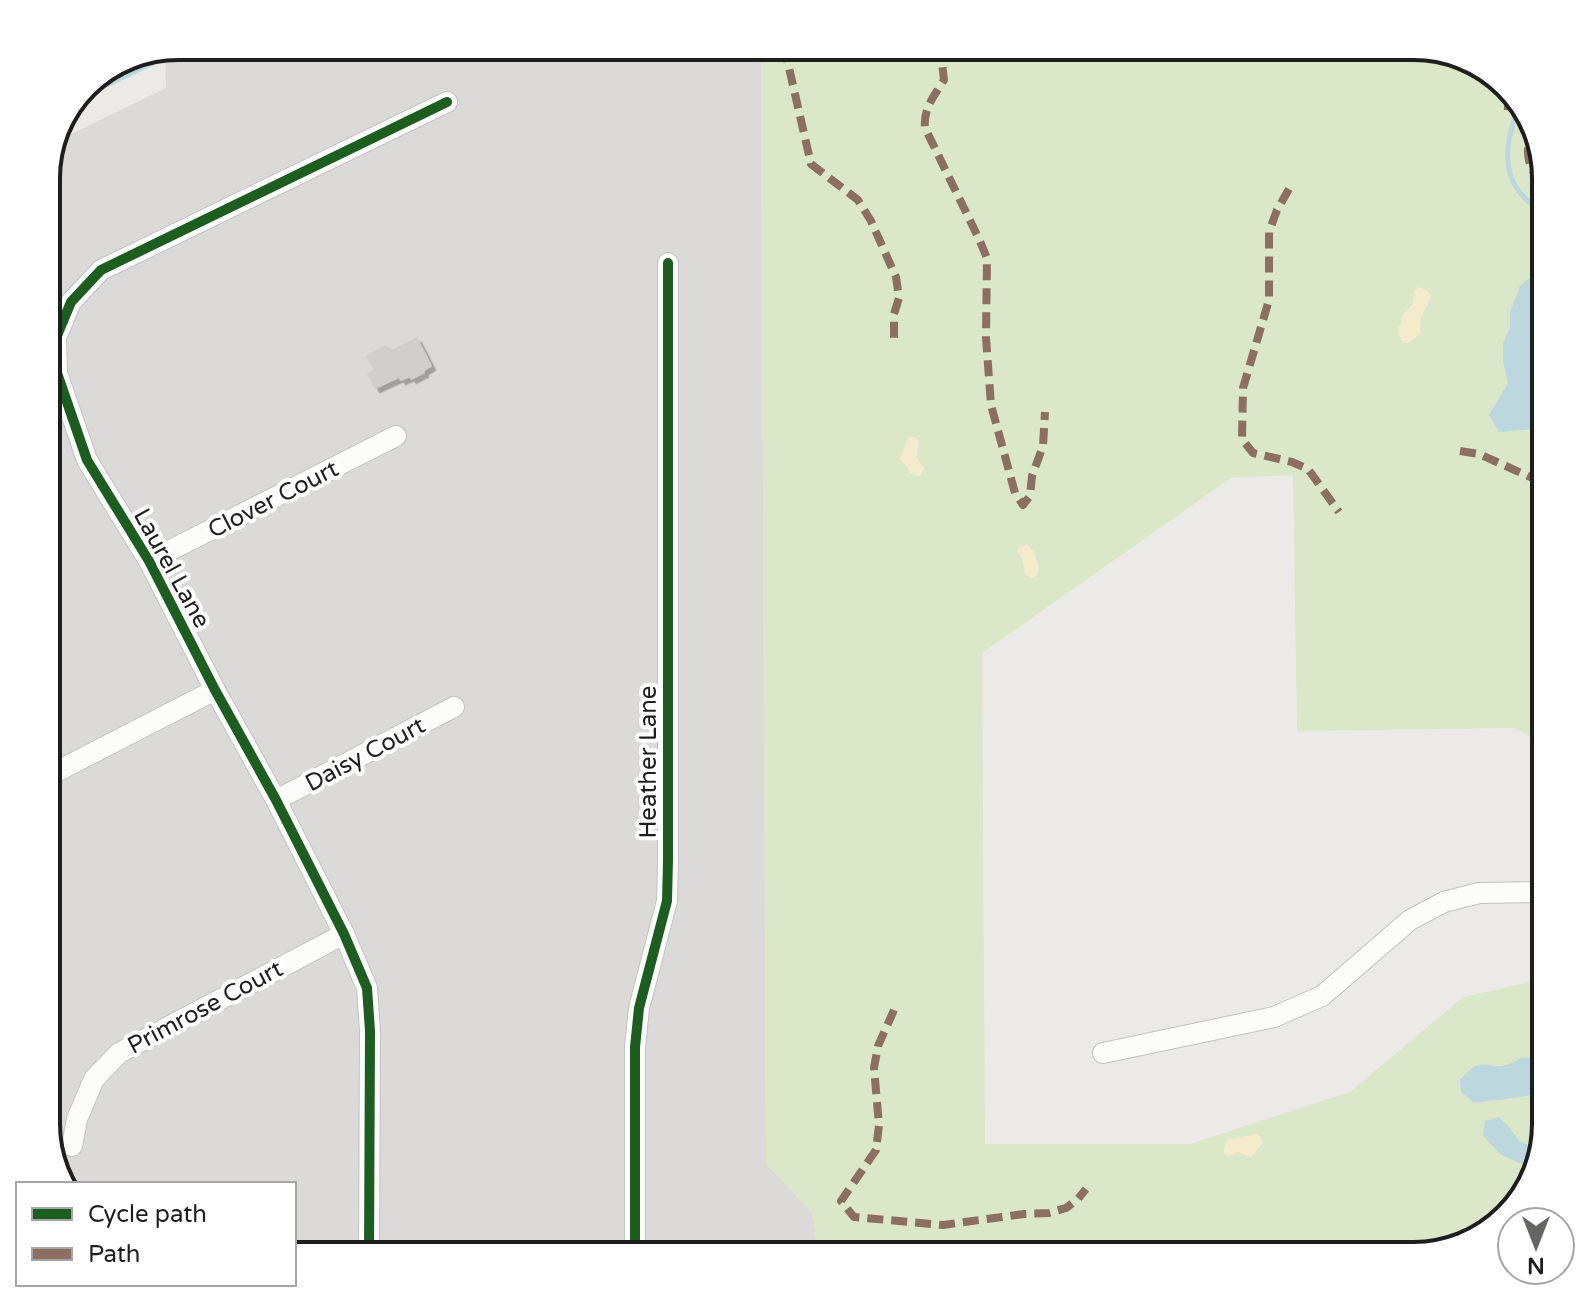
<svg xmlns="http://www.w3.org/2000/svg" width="1592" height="1302" viewBox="0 0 1592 1302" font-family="'Varela Round',sans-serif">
<defs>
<filter id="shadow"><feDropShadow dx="4.5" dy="4.5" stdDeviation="0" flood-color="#0004"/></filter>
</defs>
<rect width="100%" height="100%" fill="#eceae7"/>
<path fill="#dbdad8" d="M178,46H761L766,1164L813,1213L818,1256H294V1184L60,1183L46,1132V169L61,139L166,88L165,51Z"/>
<path fill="#dae7c8" d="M761,46H1414L1501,79L1533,120L1546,178V745L1514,728L1297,731L1293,475L1231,478L982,653L985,1144H1190L1350,1092L1463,997L1530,982H1546V1124L1513,1211L1472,1243L1414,1256H818L813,1213L766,1164Z"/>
<g fill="#f4ebcd">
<path d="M1418,287C1442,293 1424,306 1421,319C1420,323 1420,329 1421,333L1409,343H1403L1397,332L1402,321V316L1413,303L1414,291Z"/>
<path d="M910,437H915L918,440L917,458L924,468L921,475L918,476L910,473L906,465L900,460L907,440Z"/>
<path d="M1027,544C1035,551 1041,566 1037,575L1032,578C1021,574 1025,568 1022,559C1021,556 1019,554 1017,551L1018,548Z"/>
<path d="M1255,1134L1261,1137L1262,1144L1251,1157L1238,1152L1229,1157L1224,1154V1148L1227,1140C1237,1137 1245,1138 1255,1134Z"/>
</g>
<g fill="#bcd7dd">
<path d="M1534,274L1546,275V445L1536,429L1499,432L1489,415L1508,383L1503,361V344L1510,327V312L1520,286Z"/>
<path d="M1523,1057L1539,1059L1546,1066V1091C1521,1099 1499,1099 1474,1103L1461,1092L1460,1080C1484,1052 1486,1072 1510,1064C1512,1063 1522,1057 1523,1057Z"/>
<path d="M1499,1117L1509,1127L1519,1141L1537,1148L1530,1167C1504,1156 1501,1158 1483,1135L1485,1121Z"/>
</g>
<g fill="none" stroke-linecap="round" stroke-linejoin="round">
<g stroke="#bcd7dd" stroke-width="5">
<path d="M82,97L188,46"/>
<path d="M1520,103C1511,128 1502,153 1512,179C1517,194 1535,207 1546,217"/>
</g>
</g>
<path fill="#d1cecc" filter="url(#shadow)" d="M417,337L432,366L424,371L425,373L411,380L410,377L401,381L399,378L375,389L367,374L374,369L366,356L386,345L391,350Z"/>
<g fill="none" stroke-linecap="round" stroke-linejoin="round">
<defs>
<g id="minor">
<path d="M149,561L396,436"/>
<path d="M46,777L215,690"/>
<path d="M276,800L454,707"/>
<path d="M1103,1053L1274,1017L1322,996L1410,920L1444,902L1479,893L1546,892"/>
<path d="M72,1146L77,1119L94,1079L119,1053L344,934"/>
<path d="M369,1256L370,1031L367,988L344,934L276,800L215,690L149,561L87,460L57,373L56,338L71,302L101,270L447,102"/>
<path d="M635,1256V1047L639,1008L667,901L668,860V263"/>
</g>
</defs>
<use href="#minor" stroke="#c3c2c1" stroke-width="22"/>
<use href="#minor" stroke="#fcfcfb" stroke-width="20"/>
<g stroke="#8d6e63" stroke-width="8" stroke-dasharray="16 8" stroke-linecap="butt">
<path d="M784,46L811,164L858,200L871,221L896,277L899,298L894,314V344"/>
<path d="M932,46L942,63L944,80C934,96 923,109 925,128L979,239L987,258L986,338L991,405L1015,493L1023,505L1030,496L1032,476L1043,446L1045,412"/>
<path d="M1504,106L1522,107"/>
<path d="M1533,124C1524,154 1526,165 1546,190"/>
<path d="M1289,189L1277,210L1269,232V300L1243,388L1242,439L1253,453L1292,462L1308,469L1339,512"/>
<path d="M1460,451L1479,454L1546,484"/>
<path d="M894,1010L878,1046L874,1068L879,1125L876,1150L841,1201L854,1217L943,1225L1024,1214L1049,1213L1066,1208L1078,1199L1086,1189"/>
</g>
<defs>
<g id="cycleway">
<path d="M369,1256L370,1031L367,988L344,934L276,800L215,690L149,561L87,460L57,373L56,338L71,302L101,270L447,102"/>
<path d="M635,1256V1047L639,1008L667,901L668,860V263"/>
</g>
</defs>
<use href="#cycleway" stroke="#fff" stroke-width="15"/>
<use href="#cycleway" stroke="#1b5e20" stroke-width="10"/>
</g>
<g text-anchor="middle" stroke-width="8" stroke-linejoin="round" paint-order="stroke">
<g font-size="24" fill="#1e1e1e" stroke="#fff">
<text transform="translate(273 499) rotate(-27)" y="8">Clover Court</text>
<text transform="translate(172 568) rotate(61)" y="8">Laurel Lane</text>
<text transform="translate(365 754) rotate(-28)" y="8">Daisy Court</text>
<text transform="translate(648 762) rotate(-90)" y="8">Heather Lane</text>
<text transform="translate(205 1007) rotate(-28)" y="8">Primrose Court</text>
</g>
</g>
<path d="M0 0H1592V1302H0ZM178 60H1414A118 118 0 0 1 1532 178V1124A118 118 0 0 1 1414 1242H178A118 118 0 0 1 60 1124V178A118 118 0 0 1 178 60Z" fill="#fff" fill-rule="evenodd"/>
<path fill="none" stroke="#1e1e1e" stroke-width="4" d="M178 60H1414A118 118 0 0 1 1532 178V1124A118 118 0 0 1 1414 1242H178A118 118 0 0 1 60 1124V178A118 118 0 0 1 178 60Z"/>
<rect x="16" y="1182" width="280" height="104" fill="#ffffff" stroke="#a5a5a5" stroke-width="2"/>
<rect x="32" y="1208" width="40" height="12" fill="#1b5e20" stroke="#a5a5a5" stroke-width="2"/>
<text x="88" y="1222" font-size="24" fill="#1e1e1e">Cycle path</text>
<rect x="32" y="1248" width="40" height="12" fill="#8d6e63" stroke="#a5a5a5" stroke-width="2"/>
<text x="88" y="1262" font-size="24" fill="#1e1e1e">Path</text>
<g transform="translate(1536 1246) rotate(180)"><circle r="38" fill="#ffffff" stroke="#a5a5a5" stroke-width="2"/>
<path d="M0-6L14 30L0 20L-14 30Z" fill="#666564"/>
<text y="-12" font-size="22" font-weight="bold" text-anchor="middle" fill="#1e1e1e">N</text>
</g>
</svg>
